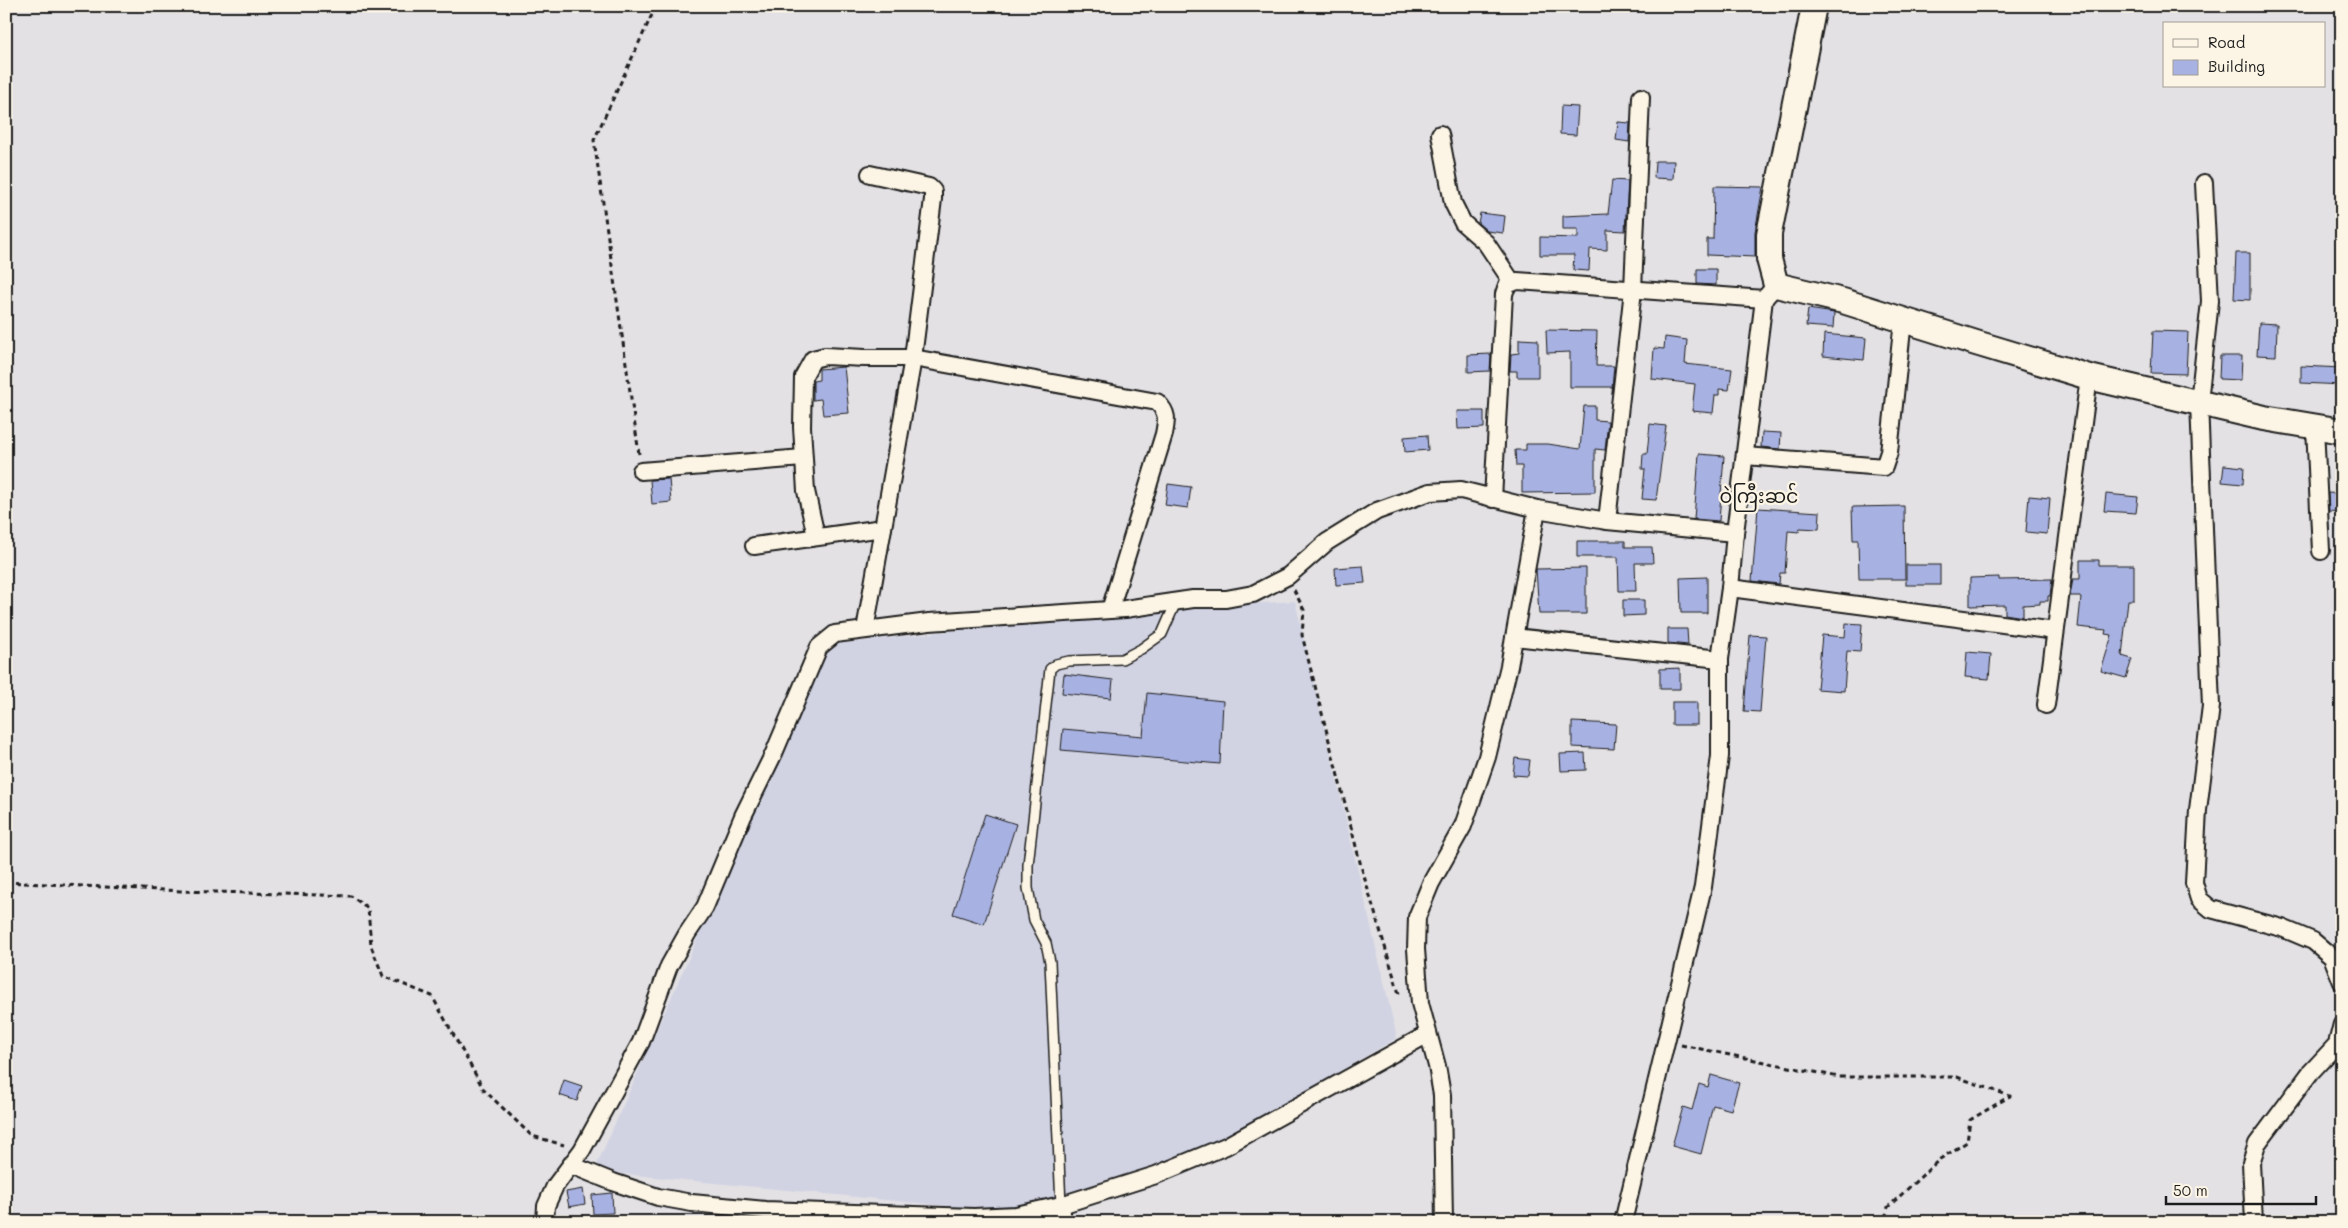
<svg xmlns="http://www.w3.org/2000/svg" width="2348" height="1228" viewBox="0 0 2348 1228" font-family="Mali,'Noto Sans Myanmar',sans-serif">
<rect width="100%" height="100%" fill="#e3e1e4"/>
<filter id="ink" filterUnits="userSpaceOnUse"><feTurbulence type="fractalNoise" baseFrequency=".02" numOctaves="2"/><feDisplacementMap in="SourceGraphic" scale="10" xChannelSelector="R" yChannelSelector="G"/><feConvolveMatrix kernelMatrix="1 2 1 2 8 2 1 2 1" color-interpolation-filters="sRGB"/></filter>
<g filter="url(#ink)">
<path fill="#d1d3e3" d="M1295,601L1397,1038L1193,1157L1008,1212L594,1171L828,645L1120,612Z"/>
<g fill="#a8b2e2" stroke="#1c1c1c">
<path d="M1561,106L1578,107L1576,135L1560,134Z"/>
<path d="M1618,122L1630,123L1629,142L1616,140Z"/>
<path d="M1655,161H1674L1673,179L1654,178Z"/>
<path d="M1612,180L1628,181L1625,231L1607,230V250L1590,249L1589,271L1573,270L1574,255H1540V237L1578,238V229H1563V216L1608,214Z"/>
<path d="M1714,186L1763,187L1755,232V257L1707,255V239H1713Z"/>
<path d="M1480,213L1505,216L1503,233L1487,231L1478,223Z"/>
<path d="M2236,253H2250V300L2234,299Z"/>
<path d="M1697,269H1716V285L1697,284Z"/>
<path d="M1808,309L1834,313L1833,328L1806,326Z"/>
<path d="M2259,323L2277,324L2276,356L2257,355Z"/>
<path d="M1546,330L1597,331L1596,366H1614L1612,387H1570V352L1547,353Z"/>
<path d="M2153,331L2188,332L2186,374L2151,373Z"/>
<path d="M1824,334L1866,338L1864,360L1823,356Z"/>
<path d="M1665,337L1687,340L1685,364L1732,369L1729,390L1719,389V395H1715L1713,413L1692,411L1695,384L1652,379L1654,348L1664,349Z"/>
<path d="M1519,339L1538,340V377H1517V371H1510L1511,354L1519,353Z"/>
<path d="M1491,354L1490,371L1468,372V355Z"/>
<path d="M2220,356H2242L2241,380L2219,379Z"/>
<path d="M2301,366L2342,368V385L2301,383Z"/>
<path d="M844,367L849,413L823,415L821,399L813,400V381L819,380V369Z"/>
<path d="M1584,406H1595V420L1608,421L1605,450L1595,449V492L1522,493V466H1516L1515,450H1526V444H1548L1580,449Z"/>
<path d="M1457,411H1484V428L1458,429Z"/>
<path d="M1650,424L1666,426L1656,500L1642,499L1645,469H1642L1643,454H1647Z"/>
<path d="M1762,432L1781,433L1780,449L1761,447Z"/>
<path d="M1427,435L1428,450L1405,452L1404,437Z"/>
<path d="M1699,454L1724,456L1719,521L1694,519Z"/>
<path d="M2224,465L2244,467L2243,484L2222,482Z"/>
<path d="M669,479L671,502L652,504L650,480Z"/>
<path d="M1168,484L1191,487L1188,508L1165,505Z"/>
<path d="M2328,493L2342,494L2341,512L2329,511Z"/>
<path d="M2106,494L2138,497L2136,513L2104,511Z"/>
<path d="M2029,496L2050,498L2047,534L2026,532Z"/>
<path d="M1904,506L1905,579H1859L1858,540H1853L1852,507Z"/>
<path d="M1758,508L1820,512L1819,529L1800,528L1799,532L1788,531L1785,573H1780L1779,584L1752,581Z"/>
<path d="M1577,541H1625V547H1652L1653,563H1635L1636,591H1619L1618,557H1577Z"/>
<path d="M2080,560H2099V565H2134V600H2128L2122,656L2132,659L2126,678L2101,671L2112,635L2105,634L2106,630L2078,627L2081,598L2080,596H2070L2073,579H2080Z"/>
<rect x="1906" y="565" width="34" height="20"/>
<path d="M1363,566L1365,583L1336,585L1335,568Z"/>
<path d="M1586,568V614H1539L1536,569Z"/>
<path d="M1707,577V613H1681L1680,578Z"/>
<path d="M1999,577V580L2052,579L2050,596H2048V601H2040V604L2023,605V617L2005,614V605L1970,606V578Z"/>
<path d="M1623,600H1644V615L1623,616Z"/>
<path d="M1846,623L1862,624L1860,652L1847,651L1844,691L1817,689L1822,635L1845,637Z"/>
<path d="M1668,629H1687L1688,645L1668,643Z"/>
<path d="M1750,635L1766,636L1760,712L1744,711Z"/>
<path d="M1967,652L1991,654L1989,679L1965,677Z"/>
<path d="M1680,668V689H1660V669Z"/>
<path d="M1064,674L1113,680L1111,698L1062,693Z"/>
<path d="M1147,693L1223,701L1220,764L1061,750L1063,729L1143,736Z"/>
<rect x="1672" y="702" width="25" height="23"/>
<path d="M1572,722L1616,724L1614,749L1572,747Z"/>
<path d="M1585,753L1586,770L1561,771L1560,754Z"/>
<path d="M1515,758L1530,760L1528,776L1513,775Z"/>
<path d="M985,814L1016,824L984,924L953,914Z"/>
<path d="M1711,1075L1739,1083L1731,1110L1713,1105L1701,1154L1672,1146L1683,1107L1692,1110L1699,1084L1708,1087Z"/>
<path d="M564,1080L582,1086L577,1101L559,1095Z"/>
<path d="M583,1189L585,1204L569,1207L566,1192Z"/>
<path d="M612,1193L613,1213L593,1214L592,1195Z"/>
</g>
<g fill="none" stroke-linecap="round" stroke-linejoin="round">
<defs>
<path id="lane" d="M1061,1205L1050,962L1046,943L1034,920L1028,888V865L1050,669L1056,664L1069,661L1122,659L1141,649L1162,634L1176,602"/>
<g id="street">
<path d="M1440,134L1453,203L1463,223L1486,243L1512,282"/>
<path d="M2204,183L2210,301L2199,402L2211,706L2198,810L2194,883L2199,899L2211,909L2282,928L2313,941L2332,957L2342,982"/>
<path d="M2315,427L2321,551"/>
<path d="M1745,456L1884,467L1889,452L1903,320"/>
<path d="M641,471L803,458"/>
<path d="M1493,499L1504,294L1507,285L1517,281L1764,299"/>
<path d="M1607,521L1633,290L1641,97"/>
<path d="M816,536L806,491L802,427L803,377L813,359L825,356L865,358H913L1157,402C1168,413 1167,419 1164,434L1110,610"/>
<path d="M754,546L883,528"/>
<path d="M1730,588L2055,631"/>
<path d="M865,630L913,358L933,199V191L929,187L870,174"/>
<path d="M1514,637L1720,659"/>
<path d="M2046,705L2089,377"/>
<path d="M571,1165L613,1182L658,1197L692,1203L765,1210L974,1217L1016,1215L1061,1205L1156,1175L1226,1146L1428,1034"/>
<path d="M1061,1205L1063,1222"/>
<path d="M545,1222L546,1206L555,1186L582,1150L641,1042L669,966L687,934L705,907L743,816L774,753L819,647L835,634L929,622L1125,609L1193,599H1226L1253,594L1288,576L1327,542L1377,511L1430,492L1461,490L1537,509L1607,521L1735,533"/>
<path d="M1444,1222L1442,1095L1437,1066L1420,1003L1416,949L1417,917L1431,883L1463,826L1487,757L1509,666L1537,509"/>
<path d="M1623,1222L1703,887L1720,756V659L1730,588L1735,533L1764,299L1776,285"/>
<path d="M2254,1222L2251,1163L2257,1144L2310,1073L2337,1044L2342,1024"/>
</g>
<path id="secondary" d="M1814,6L1769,234V259L1776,285L1843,301L1976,343L2089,377L2264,418L2342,431"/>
</defs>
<use href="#lane" stroke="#1c1c1c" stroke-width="12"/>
<use href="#street" stroke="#1c1c1c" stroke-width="20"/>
<use href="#secondary" stroke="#1c1c1c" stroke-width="28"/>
<g stroke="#1c1c1c" stroke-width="3" stroke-dasharray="5 4" stroke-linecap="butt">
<path d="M639,454L594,140L656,6"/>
<path d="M1294,590L1304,610L1302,635L1361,866L1400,997"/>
<path d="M6,882L181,891L351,896L368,908L371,946L383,976L432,996L484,1090L532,1136L564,1145"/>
<path d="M1681,1045L1839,1077H1957L2010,1096L1970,1120L1967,1142L1940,1159L1888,1207L1884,1222"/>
</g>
<use href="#lane" stroke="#fcf5e5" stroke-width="9"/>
<use href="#street" stroke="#fcf5e5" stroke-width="16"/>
<use href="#secondary" stroke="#fcf5e5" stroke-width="24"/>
</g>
</g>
<g text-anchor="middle" stroke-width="4.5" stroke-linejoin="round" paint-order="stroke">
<g font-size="19" fill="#1c1c1c" stroke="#fcf5e5">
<text x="1759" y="503">ဝဲကြီးဆင်</text>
</g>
</g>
<rect width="2348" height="1228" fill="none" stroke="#fcf5e5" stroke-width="25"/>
<rect x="12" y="12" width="2323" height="1203" fill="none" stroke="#1c1c1c" stroke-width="2" filter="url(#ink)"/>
<rect x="2163" y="22" width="162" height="65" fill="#fcf5e5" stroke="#a29e95"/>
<rect x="2173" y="39" width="25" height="8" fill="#fcf5e5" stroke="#a29e95"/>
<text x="2208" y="48" font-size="15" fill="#1c1c1c">Road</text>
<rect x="2173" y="60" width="25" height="15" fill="#a8b2e2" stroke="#a29e95"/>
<text x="2208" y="72" font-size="15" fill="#1c1c1c">Building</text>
<path d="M2166 1196v8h150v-8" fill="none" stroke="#1c1c1c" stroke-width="2.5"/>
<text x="2173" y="1196" font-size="15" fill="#1c1c1c" stroke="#fcf5e5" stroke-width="4" paint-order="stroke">50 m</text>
</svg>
